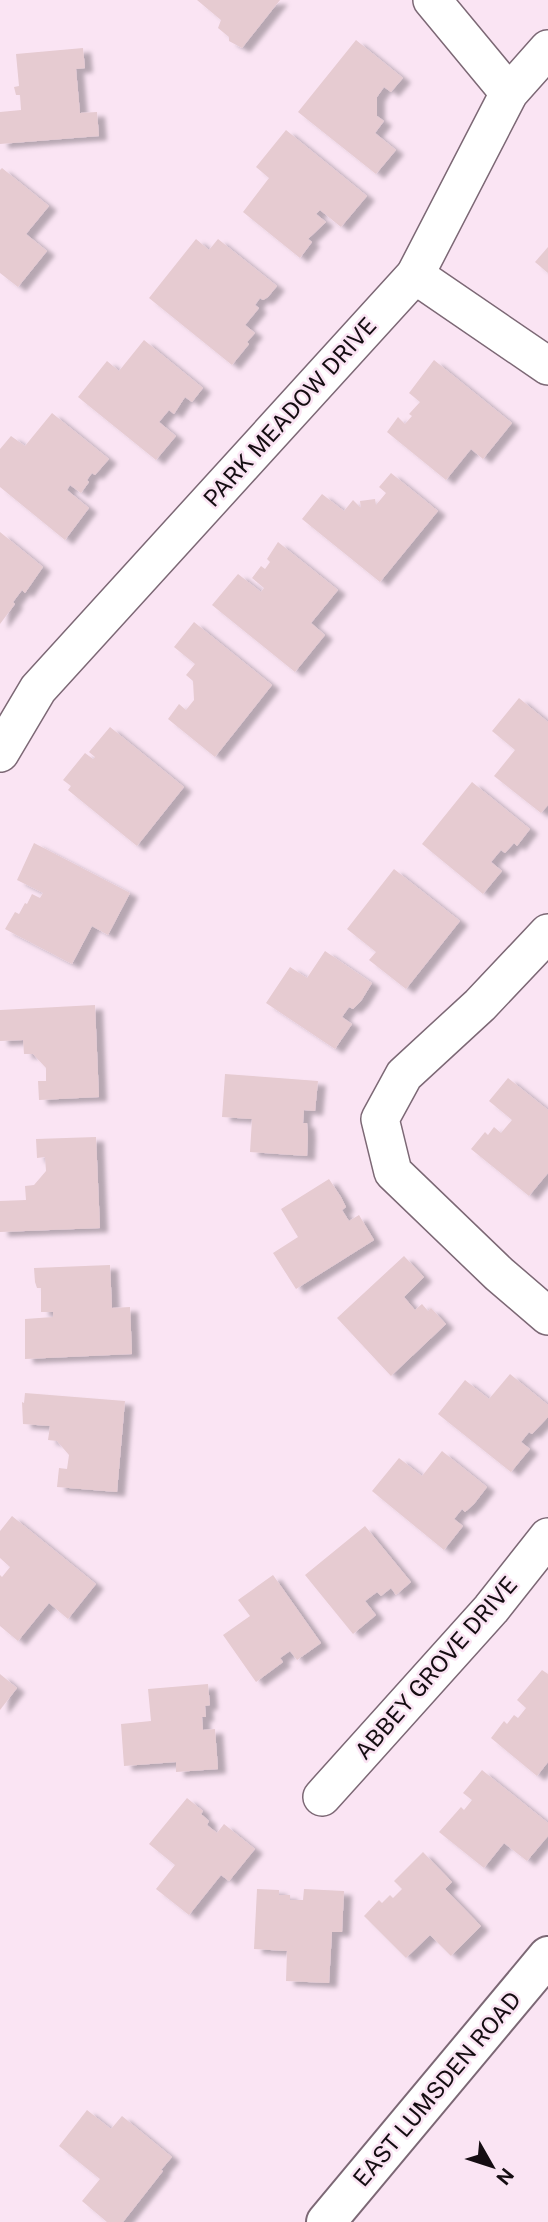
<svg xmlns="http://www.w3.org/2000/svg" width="548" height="2222" viewBox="0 0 548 2222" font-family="'Public Sans',sans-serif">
<defs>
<filter id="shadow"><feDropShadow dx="8" dy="4.5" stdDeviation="2" flood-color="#0004"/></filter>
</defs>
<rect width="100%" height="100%" fill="#fae4f3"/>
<g fill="#e6cbd1" filter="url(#shadow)">
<path d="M197,0H280L242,48L229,41V37L218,28L221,20Z"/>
<path d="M356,40L403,78L391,92L384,87L377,97V116L384,121L375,133L396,150L376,174L298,112Z"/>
<path d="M83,48L85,68L76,69L80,113L97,112L99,136L0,144V112L21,110L20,95H16L14,87L19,86L16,54Z"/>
<path d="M286,130L367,196L341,227L320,210L316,214L326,222L308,239L312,242L300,258L243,212L269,178L256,167Z"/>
<path d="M2,168L49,206L26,234L47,251L18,287L0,273V170Z"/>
<path d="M196,239L209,250L218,239L277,286L268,297L263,300L260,298L255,305L259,308L245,325L255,333L247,342L249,344L232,365L149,298Z"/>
<path d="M548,247V273L535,262Z"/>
<path d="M144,340L203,388L192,402L185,397L174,414L169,410L159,422L176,436L156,460L78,397L107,361L119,371Z"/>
<path d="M434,360L512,423L483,459L471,449L446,480L387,432L398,417L405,424L412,416L409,414L420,402L409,393Z"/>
<path d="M52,413L109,459L95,475L92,473L87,480L89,482L81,493L70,485L67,490L89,508L65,540L0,487V449L11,436L25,446Z"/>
<path d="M391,473L438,511L380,582L302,519L322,494L344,511L353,500L361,508L360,501L375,499L376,505L386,493L379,487Z"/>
<path d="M0,532L43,567L25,593L22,590L13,602L15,604L0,624Z"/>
<path d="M278,542L338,590L311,623L325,635L295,672L212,605L238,574L261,592L264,588L252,578L261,566L265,569L270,562L267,559Z"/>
<path d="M194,622L272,685L215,757L168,719L179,704L186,710L194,700L193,681L186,675L195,664L174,647Z"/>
<path d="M519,698L548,722V805L541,813L494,776L515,750L492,731Z"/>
<path d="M110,727L184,787L137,846L68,790L71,786L63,780L85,753L93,759L95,757L89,752Z"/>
<path d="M472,782L530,829L517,846L514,843L505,853L501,850L491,862L502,871L483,894L422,844Z"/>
<path d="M34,843L130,893L108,935L92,926L72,964L5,929L15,912L19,914L25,903L27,904L32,894L40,898L43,893L17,880Z"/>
<path d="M394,869L460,921L406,989L369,960L376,952L347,929Z"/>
<path d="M325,951L372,983L361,1001L353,1009L349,1007L342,1017L352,1024L335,1049L266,1003L290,967L307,978Z"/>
<path d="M95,1005L99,1097L39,1100L38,1081H46V1068L33,1054H24L23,1040L0,1041V1010Z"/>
<path d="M225,1074L318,1081L315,1111L304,1110L303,1123H307L308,1135L307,1156L250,1152L252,1119L222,1117Z"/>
<path d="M508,1078L548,1110V1173L529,1196L471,1149L485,1132L488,1135L494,1127L501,1133L512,1120L489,1101Z"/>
<path d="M96,1137L100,1228L0,1232V1201L26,1200L25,1186L34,1185L46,1171L45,1157L37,1158L36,1139Z"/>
<path d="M329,1179L341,1197L346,1207L342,1210L349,1221L359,1215L374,1240L296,1289L273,1253L298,1237L281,1209Z"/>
<path d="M404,1256L424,1277L404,1297L415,1310L422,1304L428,1311L431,1308L446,1324L391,1376L337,1318Z"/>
<path d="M110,1265L112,1308L130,1307L132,1354L25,1359V1319L53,1317V1312H41V1288H37L35,1282L34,1268Z"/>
<path d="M510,1374L548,1405V1417L532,1434L529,1432L521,1442L530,1449L511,1472L438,1414L465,1380L489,1399Z"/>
<path d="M25,1393L125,1401L117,1492L57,1487L59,1468L67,1469L69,1455L57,1441L48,1440L50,1426L23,1424L22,1402L24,1403Z"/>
<path d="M442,1451L487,1487L474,1504L465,1512L462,1509L454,1519L463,1526L444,1550L372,1491L399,1458L422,1476Z"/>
<path d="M12,1516L96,1584L68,1619L49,1603L18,1641L0,1626V1575L2,1577L10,1567L0,1558V1531Z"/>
<path d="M365,1526L411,1582L396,1595L391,1588L381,1596L377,1592L365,1601L376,1615L353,1634L305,1575Z"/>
<path d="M273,1575L321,1643L297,1660L290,1651L280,1658L283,1662L256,1682L223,1635L250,1616L238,1600Z"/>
<path d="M542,1670L548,1674V1762L537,1776L491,1738L504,1721L507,1724L514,1715L518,1718L526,1708L517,1700Z"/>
<path d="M0,1674L17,1688L0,1710Z"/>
<path d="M208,1684L210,1705L205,1706L206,1717H202L203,1730L215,1729L218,1769L176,1772V1762L124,1766L121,1724L151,1721L148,1689Z"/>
<path d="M482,1770L548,1823V1836L527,1861L504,1843L484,1868L439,1832L461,1807L464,1810L472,1800L463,1793Z"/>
<path d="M187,1798L203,1811L201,1814L209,1821L207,1825L217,1833L224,1824L255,1849L229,1881L221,1875L189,1915L156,1889L175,1865L149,1844Z"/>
<path d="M423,1852L452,1882L445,1889L481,1926L451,1956L430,1935L406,1958L364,1916L379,1900L382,1903L390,1895L393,1898L402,1889L394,1881Z"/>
<path d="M257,1889L279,1890V1895H290V1900H303L304,1889L344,1891L342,1932H332L329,1983L286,1981L287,1951L254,1949Z"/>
<path d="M87,2110L111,2129L122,2116L172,2157L161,2170L163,2171L123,2222H107L82,2201L100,2179L59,2146Z"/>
</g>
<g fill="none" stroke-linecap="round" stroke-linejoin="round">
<defs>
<g id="street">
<path d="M432,0L509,93"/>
<path d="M415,275L548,366"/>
<path d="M0,753L38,689L415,275L509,93L548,49"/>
<path d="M548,933L480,1005L404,1075L380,1119L393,1172L499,1274L548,1316"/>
<path d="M322,1797L491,1609L548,1537"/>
</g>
<path id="secondary" d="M326,2222L548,1956"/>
</defs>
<use href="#street" stroke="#7c6875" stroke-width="40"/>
<use href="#secondary" stroke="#7c6875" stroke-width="42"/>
<use href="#street" stroke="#fff" stroke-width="37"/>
<use href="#secondary" stroke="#fff" stroke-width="38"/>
</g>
<g text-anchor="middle" stroke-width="5" stroke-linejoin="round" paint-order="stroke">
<g font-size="23" fill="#150d12" stroke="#fae4f3">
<text transform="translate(290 412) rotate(-48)" y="8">PARK MEADOW DRIVE</text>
<text transform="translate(436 1668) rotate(-49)" y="8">ABBEY GROVE DRIVE</text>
<text transform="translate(437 2089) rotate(-50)" y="8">EAST LUMSDEN ROAD</text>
</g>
</g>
<g transform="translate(492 2166) rotate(129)" stroke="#fae4f3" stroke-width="5" paint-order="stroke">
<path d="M0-5L12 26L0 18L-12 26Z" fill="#150d12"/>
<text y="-10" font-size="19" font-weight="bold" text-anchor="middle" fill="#150d12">N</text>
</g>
</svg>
